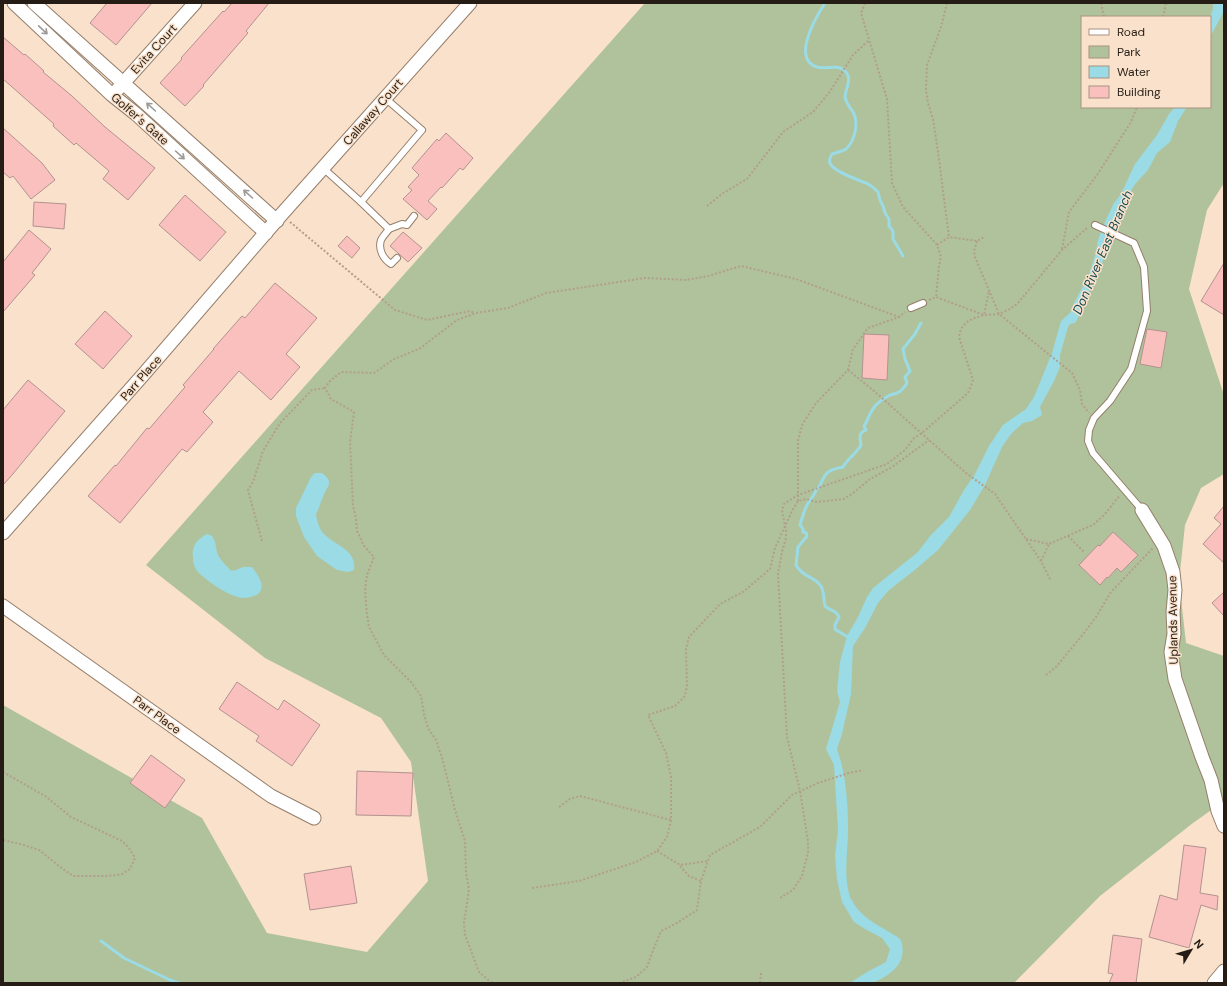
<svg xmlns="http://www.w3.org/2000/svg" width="1227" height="986" viewBox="0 0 1227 986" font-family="'DM Sans',sans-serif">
<rect width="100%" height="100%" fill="#fae1cb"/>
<path fill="#b0c29b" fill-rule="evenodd" d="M645,3H1224V183L1207,210L1189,289L1224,395V474L1201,488L1185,525L1179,581L1186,643L1224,656V801L1193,823L1100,896L1014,983H3V705L202,818L267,933L367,952L428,881L411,762L381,718L265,658L146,565ZM1082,17H1210V107H1082Z"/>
<g fill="#9adbe6">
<path d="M1213,3H1224L1223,6V13L1210,37V17L1213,9Z"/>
<path d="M1175,107H1187L1178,121L1170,142L1157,153L1148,170L1136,183L1132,189L1121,218L1108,242L1100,271L1090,290L1077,320L1075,323L1070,324L1068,327L1060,355V367L1054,381L1040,407L1042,415L1032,421L1023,423L1011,434L1002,447L985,485L970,510L938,550L916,569L888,591L878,603L865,628L853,646L851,694L842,734L837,749C846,774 848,803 848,830C848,852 843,875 850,897C851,899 853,902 854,904C864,919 875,923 889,932C892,934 897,936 900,939C903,943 903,951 902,956C900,968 885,978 874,982C868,985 857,983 850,983L867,972L886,962L890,949L882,938L865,929L854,922L842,902L837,879L835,856L838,830L834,765L826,749L840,702L837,691L840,662L847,636L857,619L867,597L873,588L918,552L930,536L949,517L964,490L975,474L989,446L1003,425L1026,409L1034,397L1052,353L1061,321L1070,313L1074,303L1089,275L1096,252L1098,240L1105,222L1114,203L1121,194L1135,164L1157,135L1169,114Z"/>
<path d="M315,473H322C335,483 327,485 323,497C320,503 320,507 316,514C317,521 319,529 324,534C336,546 357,550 354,570L348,572L337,570L317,556L304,537L296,516V508L311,477Z"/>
<path d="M207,534L212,536C217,544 215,547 218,555C221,561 227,566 231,571L236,570L243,567H252C257,574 267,586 258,594C253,597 249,598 243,598C230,597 208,582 198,572C195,569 193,563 193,558C191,547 197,539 207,534Z"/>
</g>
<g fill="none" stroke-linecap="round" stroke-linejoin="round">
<g stroke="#9adbe6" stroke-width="3">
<path d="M825,3C816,17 791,59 817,67C826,70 839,63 846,72C852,79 846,88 845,96C845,102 850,107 853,112C859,122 855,141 846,149C842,152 836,152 832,154C830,157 829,160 830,163C833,172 860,180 868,184C872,186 875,189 878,192L880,200L883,206L885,213L889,219V226L893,231V239L903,256"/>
<path d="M849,638C844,634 840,633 835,629V625L839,617C837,610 829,611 825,606C823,599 825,590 820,585C815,577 802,577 796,565L798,547L807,536L806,533L803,532V529L800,525C802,518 804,511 807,505C810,500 814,496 816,490C820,487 820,484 823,479C827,470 834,469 843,467C848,458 856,454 861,445C860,438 858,433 866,430L864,426C869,419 870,410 877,404C880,401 886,397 890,395C893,394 896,394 899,392C900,392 906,385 907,383L905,377L910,371L905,359L903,349L915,334L921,323"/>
<path d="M101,941L124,958L170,980L179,983"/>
</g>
</g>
<g fill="#f9c0bd" stroke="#b39290">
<path d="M107,3H152L116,45L90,23Z"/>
<path d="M232,3H269L246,31L248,33L203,85L204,86L185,106L160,83L182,59L181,58L223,11L224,12Z"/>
<path d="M3,37L24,55L25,54L44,71L43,72L72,96L105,127L155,168L128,200L103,179L109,171L76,143L74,145L53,126L54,124L3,79Z"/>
<path d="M3,128L42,163L55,180L31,199L13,176L10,178L3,172Z"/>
<path d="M446,133L473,158L463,170L460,168L442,188L441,187L428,201L437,209L427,220L403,199L412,190L408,187L419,175L412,168L437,139L439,141Z"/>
<path d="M185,195L226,232L200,261L159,225Z"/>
<path d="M34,202L66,204L64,229L33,226Z"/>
<path d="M29,230L51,249L32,273L35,275L3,312V262Z"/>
<path d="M403,232L422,248L408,262L390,246Z"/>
<path d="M347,236L360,248L352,258L338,246Z"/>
<path d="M1224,263V315L1201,301Z"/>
<path d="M275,283L317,318L286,354L300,367L271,400L239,371L203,412L213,422L187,452L182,449L120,523L88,496L115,465L116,466L147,428L149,429L185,387L183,385L214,349H213L242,316L245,318Z"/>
<path d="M105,311L132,336L103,369L75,344Z"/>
<path d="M1147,329L1167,332L1161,368L1140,364Z"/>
<path d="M864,334L889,335L887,380L862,378Z"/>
<path d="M28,380L65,411L12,475L3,485V410Z"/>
<path d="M1224,506V563L1203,544L1221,524L1214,518Z"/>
<path d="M1113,532L1138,555L1121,572L1117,568L1108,578L1107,577L1100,585L1079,565L1098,545L1100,546Z"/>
<path d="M1224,592V616L1212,603Z"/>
<path d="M237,682L278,710L284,700L320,725L292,766L256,741L259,736L219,709Z"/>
<path d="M151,755L185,780L165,808L130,783Z"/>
<path d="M357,771L413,773L411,816L356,815Z"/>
<path d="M1184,845L1206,848L1200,893L1218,896L1217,910L1201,905L1189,948L1149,937L1160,895L1177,900Z"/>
<path d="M351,866L357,903L310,910L304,874Z"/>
<path d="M1113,935L1142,939L1136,983H1109L1113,974L1108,973Z"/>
</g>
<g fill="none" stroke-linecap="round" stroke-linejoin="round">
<defs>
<g id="service">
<path d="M323,168L361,202L422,130L385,98"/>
<path d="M361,202L389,229C387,232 383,236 381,240C378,249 383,259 391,264L397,258"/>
<path d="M1095,225L1134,243L1144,267L1147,311L1131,369L1110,401L1094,418L1089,430L1088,441L1093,453L1142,510"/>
<path d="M389,229L402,224L407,225L414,216"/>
<path d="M911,308L923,303"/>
</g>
<g id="minor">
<path d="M14,3L112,95L136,114L266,233"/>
<path d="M34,3L277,221"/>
<path d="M118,89L195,3"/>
<path d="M1142,510L1164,546L1173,572L1175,590L1173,612L1174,634L1171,652L1175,679L1202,757L1211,780L1218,811L1224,826"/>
<path d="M3,533L143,375L281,215L470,3"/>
<path d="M3,606L271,796L314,818"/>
<path d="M1214,983L1224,971"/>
</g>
</defs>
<use href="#service" stroke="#957f6b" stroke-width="8"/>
<use href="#minor" stroke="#957f6b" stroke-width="15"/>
<g stroke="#b19e8c" stroke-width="2" stroke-dasharray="2 2" stroke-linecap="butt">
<path d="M865,3L861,13L887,99L892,183L903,207L937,245L941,257L939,266L936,297"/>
<path d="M947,3L941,27L927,65L926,90L928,103L933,119L938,152L949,237"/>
<path d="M1101,3L1104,17"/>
<path d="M1163,17L1166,3"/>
<path d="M707,206L723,193L747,179L783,132L813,112L829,93L853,55L869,40"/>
<path d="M290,222L395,310L427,320L470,311L475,313"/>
<path d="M977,241L974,251L975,257L999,314L1072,373L1080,390L1082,404L1089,413"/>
<path d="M937,245L949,237L977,241L984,237"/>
<path d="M1062,249L1069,212L1097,175L1131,122L1137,107"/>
<path d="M929,300L936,297L984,315L999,314L1010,309L1018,303L1062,250L1088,227"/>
<path d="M848,370L874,391L966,473L995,494L1041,561L1051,581"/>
<path d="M798,501V441L802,425L816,403L848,370L853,349L868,328L899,317L905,312"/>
<path d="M1068,536L1084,552"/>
<path d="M1026,539L1049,544L1081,530L1093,525L1105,514L1120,495"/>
<path d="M262,541L248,490L253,482L263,451L280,423L312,390L325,388"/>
<path d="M1041,561L1049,544"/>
<path d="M1046,675L1057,666L1084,633L1096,617L1111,592L1153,548"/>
<path d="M3,772L45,796L71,817L122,841L129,848L135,858L130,869L122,874L108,876H73L59,866L39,850L24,845L3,840"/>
<path d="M559,807L570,799L580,796L671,820"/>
<path d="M657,851L680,865L708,861"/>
<path d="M680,866L689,876L701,881"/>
<path d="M532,888L579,881L636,862L657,851L667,837L671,820V777L666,753L648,715L675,706L685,696L687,686L686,649L689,637L720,604L743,592L770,569L775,548L792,511L798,501L806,499L817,502L844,499L852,494L870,479L892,467L929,440"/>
<path d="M780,898L793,890L802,876L808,853V841L800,791L787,737L778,574L782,552L786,538V531L782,510L784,504L798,495L887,464L905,450L914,438L922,433L968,393L971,386L973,380L959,337C961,322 971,319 984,315L989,291"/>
<path d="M492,983L479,972L465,935L464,923L469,889L466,873L465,841L455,810L443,761L436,740L428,728L424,714L421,696L411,682L384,655L369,627L367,615L365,590L367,575L374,557L364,546L357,531L356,519L353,505L350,442L354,412L331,399L325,388L329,382L341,372L374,373L394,359L419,349L457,320L476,313L508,308L546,293L645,278L686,280L708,276L741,266L796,279L899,317"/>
<path d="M619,983L636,977L647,967L652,953L661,931L677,923L697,910L701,881L710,855L760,827L792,795L818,783L849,773L863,770"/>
<path d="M760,983L761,973"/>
</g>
<use href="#service" stroke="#fff" stroke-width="6"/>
<use href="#minor" stroke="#fff" stroke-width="13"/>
</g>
<defs><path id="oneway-shaft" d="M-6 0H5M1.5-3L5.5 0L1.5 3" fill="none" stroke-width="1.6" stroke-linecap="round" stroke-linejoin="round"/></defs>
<g stroke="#9d9996">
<use href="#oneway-shaft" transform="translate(43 30) rotate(43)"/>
<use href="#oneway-shaft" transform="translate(151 107) rotate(-138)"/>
<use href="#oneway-shaft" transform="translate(180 155) rotate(42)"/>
<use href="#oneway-shaft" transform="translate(248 194) rotate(-138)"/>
</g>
<g text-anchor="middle" stroke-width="3" stroke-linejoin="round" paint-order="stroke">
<g font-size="12" fill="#251d15" stroke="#fae1cb">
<text transform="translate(154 49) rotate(-48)" y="4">Evita Court</text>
<text transform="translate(373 112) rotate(-49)" y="4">Callaway Court</text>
<text transform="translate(140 119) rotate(41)" y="4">Golfer's Gate</text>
<text transform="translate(141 378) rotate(-49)" y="4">Parr Place</text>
<text transform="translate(1173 620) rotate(-91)" y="4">Uplands Avenue</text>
<text transform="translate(157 715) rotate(36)" y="4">Parr Place</text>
</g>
<g font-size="13" font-style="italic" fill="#114b53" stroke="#fae1cb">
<text transform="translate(1102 252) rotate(-67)" y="5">Don River East Branch</text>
</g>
</g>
<rect width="1227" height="986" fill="none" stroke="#251d15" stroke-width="8"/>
<rect x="1081" y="16" width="130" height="92" fill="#fae1cb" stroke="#a59382"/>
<rect x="1089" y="29" width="20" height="6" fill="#ffffff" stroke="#a59382"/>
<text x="1117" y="36" font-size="12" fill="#251d15">Road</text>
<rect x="1089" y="46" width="20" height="12" fill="#b0c29b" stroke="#a59382"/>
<text x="1117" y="56" font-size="12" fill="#251d15">Park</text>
<rect x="1089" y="66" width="20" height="12" fill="#9adbe6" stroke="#a59382"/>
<text x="1117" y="76" font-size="12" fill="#251d15">Water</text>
<rect x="1089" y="86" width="20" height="12" fill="#f9c0bd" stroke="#a59382"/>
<text x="1117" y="96" font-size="12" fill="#251d15">Building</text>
<g transform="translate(1191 950) rotate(52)" stroke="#fae1cb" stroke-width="3" paint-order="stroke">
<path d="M0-3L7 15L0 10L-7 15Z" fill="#251d15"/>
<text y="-6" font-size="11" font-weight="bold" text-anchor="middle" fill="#251d15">N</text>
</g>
</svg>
